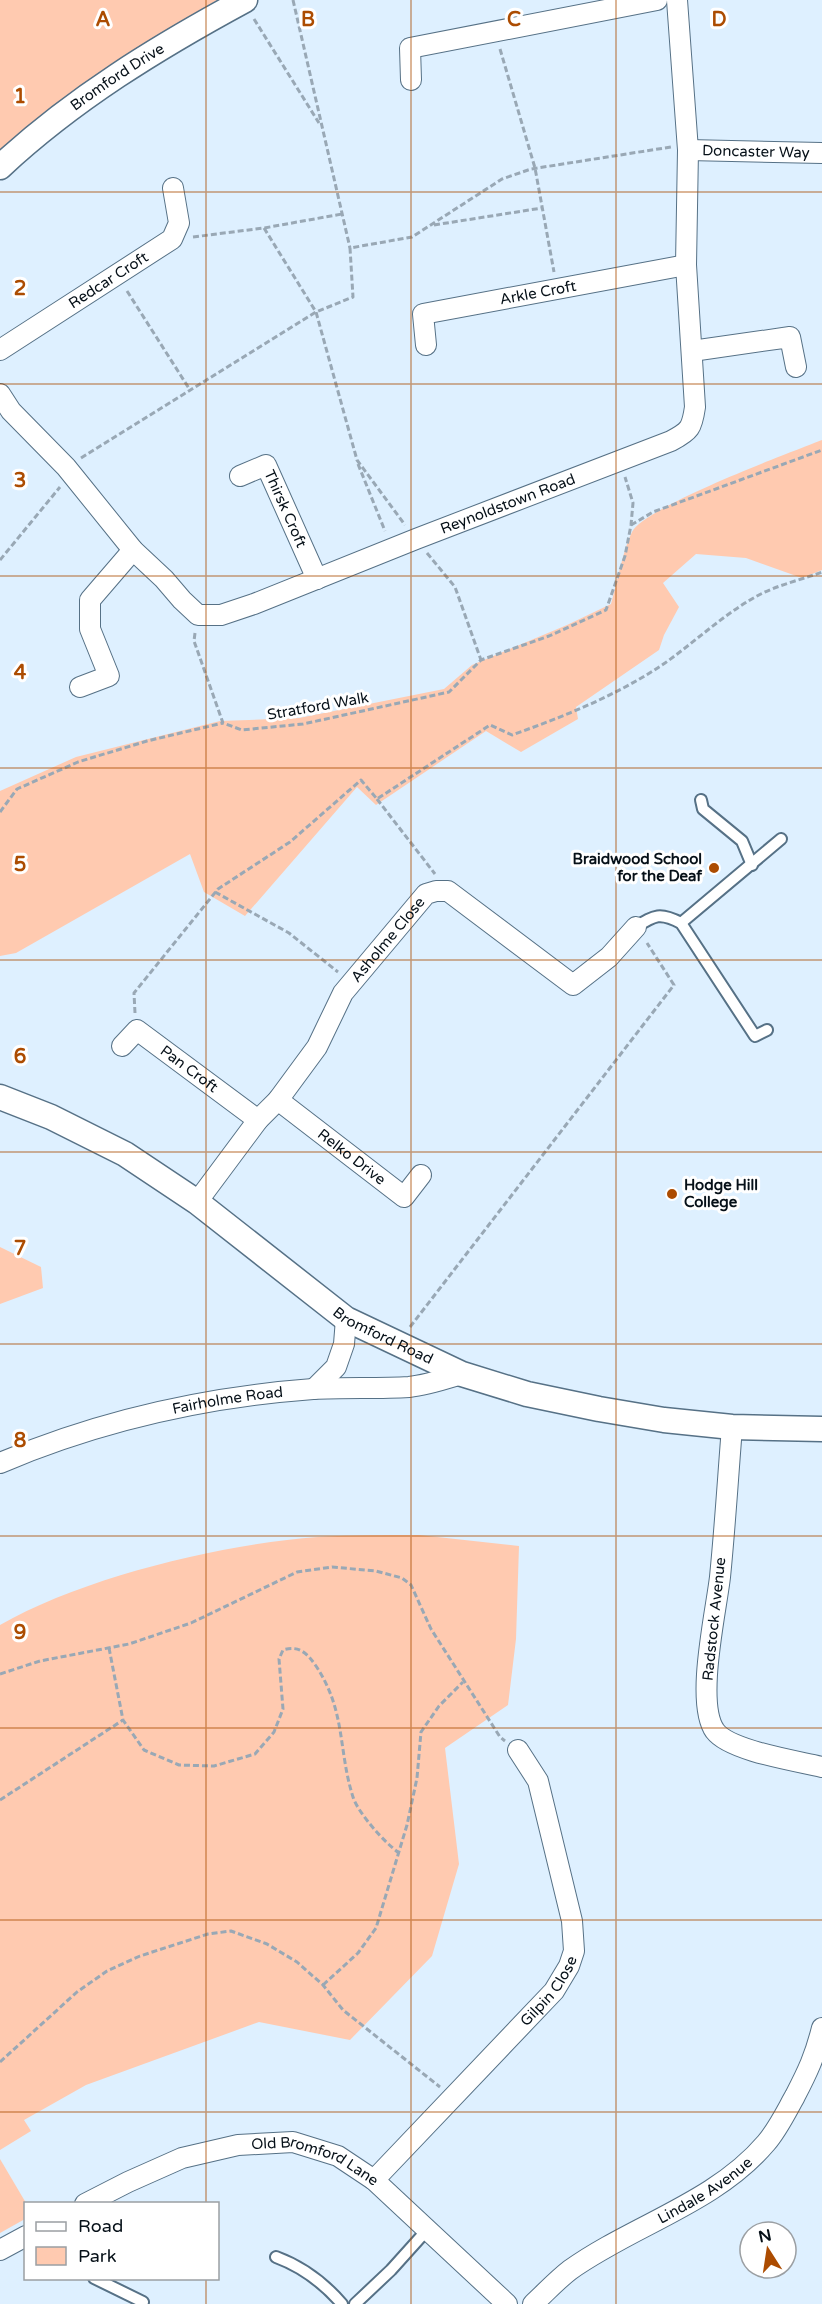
<svg xmlns="http://www.w3.org/2000/svg" width="822" height="2304" viewBox="0 0 822 2304" font-family="'Varela Round',sans-serif">
<rect width="100%" height="100%" fill="#def0ff"/>
<g fill="#ffcab0">
<path d="M0,0H217L174,26L0,150Z"/>
<path d="M822,440V570L802,578L746,558L696,554L663,583L679,607L664,635L659,650L576,707L578,719L521,752L486,731L376,805L357,787L245,916L204,892L190,854L16,953L0,956V791L76,757L220,721L299,718L444,689L472,665L567,625L611,604C617,583 623,550 632,532C644,507 789,453 822,440Z"/>
<path d="M0,1247L41,1267L43,1288L0,1304Z"/>
<path d="M419,1535L519,1546L516,1639L508,1705L445,1748L459,1864L432,1956L350,2040L259,2022L86,2085L24,2120L31,2131L0,2150V1625C84,1577 222,1544 318,1537C352,1535 385,1535 419,1535Z"/>
<path d="M0,2159L26,2203L25,2219L0,2233Z"/>
</g>
<g fill="none" stroke-linecap="round" stroke-linejoin="round">
<defs>
<g id="service">
<path d="M701,800L703,809L742,841L752,865"/>
<path d="M681,923L781,839"/>
<path d="M636,927C655,915 660,912 681,923L755,1036L767,1030"/>
<path d="M276,2257C303,2267 323,2282 342,2304"/>
<path d="M94,2278L143,2302"/>
<path d="M355,2304L391,2270L427,2230"/>
</g>
<g id="minor">
<path d="M411,80L410,48L657,0"/>
<path id="s1" d="M688,150L822,153"/>
<path id="s2" d="M426,345L423,314L686,265"/>
<path id="s3" d="M0,350L172,239L179,223L173,188"/>
<path d="M692,351L790,337L796,367"/>
<path id="s4" d="M0,394L11,411L66,467L133,550L164,579L182,600L198,615H221L254,604L416,539L671,441C690,431 692,428 695,407L686,265L688,150L677,0"/>
<path id="s5" d="M240,476L266,465L317,579"/>
<path d="M80,687L109,676L90,629V600L133,550"/>
<path id="s6" d="M122,1046L137,1030L258,1120"/>
<path id="s7" d="M278,1100L404,1197L421,1175"/>
<path id="s8" d="M197,1202L258,1120L278,1100L317,1047L343,993L426,894L436,891H448L573,985L609,957L636,927"/>
<path d="M314,1389L336,1367L344,1344L346,1319"/>
<path d="M732,1427C728,1477 725,1527 720,1577C716,1612 695,1703 715,1731C730,1751 797,1761 822,1767"/>
<path id="s9" d="M0,1463C99,1421 206,1397 313,1389C345,1387 377,1389 409,1387C427,1385 445,1379 462,1374"/>
<path id="s10" d="M374,2180L554,1991L569,1966L574,1951L572,1921L538,1781L518,1750"/>
<path id="s11" d="M85,2204L128,2182L182,2158L238,2145L293,2142L338,2156L374,2180L507,2304"/>
<path d="M0,2250L26,2236"/>
<path id="s12" d="M533,2304C545,2293 557,2280 570,2270C633,2225 715,2203 766,2143C778,2129 786,2112 795,2096C808,2071 815,2056 822,2028"/>
</g>
<g id="tertiary">
<path id="s13" d="M0,167C73,99 158,47 245,0"/>
<path id="s14" d="M0,1097L51,1117L125,1154L197,1202L346,1319L462,1374L527,1394L599,1409L664,1420L732,1427L822,1429"/>
</g>
</defs>
<use href="#service" stroke="#567186" stroke-width="14"/>
<use href="#minor" stroke="#567186" stroke-width="22"/>
<use href="#tertiary" stroke="#567186" stroke-width="27"/>
<g stroke="#99a8b5" stroke-width="3" stroke-dasharray="6 3" stroke-linecap="butt">
<path d="M293,0L350,248"/>
<path d="M254,19L319,123"/>
<path d="M500,49L535,168L554,272"/>
<path d="M434,225L542,208"/>
<path d="M264,228L316,312L357,460L405,525"/>
<path d="M193,237L264,228L342,214"/>
<path d="M127,291L190,390"/>
<path d="M81,458L316,312L353,297L350,248L412,237L502,179L531,169L671,147"/>
<path d="M358,464L385,531"/>
<path d="M631,525L653,512L822,450"/>
<path d="M427,553L455,587L481,660"/>
<path d="M0,560L60,487"/>
<path d="M195,633L194,641L223,723L242,730L303,724L449,692L481,660L549,636L606,610L625,556L631,525L633,503L625,477"/>
<path d="M377,799L435,874"/>
<path d="M0,812L17,789L78,762L147,741L223,723"/>
<path d="M215,892L289,933L338,972"/>
<path d="M135,1013L134,993L218,889L290,842L361,780L377,799L490,725L512,735C565,716 618,695 665,663C696,641 724,614 757,596C777,585 801,580 822,572"/>
<path d="M410,1327L674,985L647,943"/>
<path d="M109,1648L123,1720L144,1750L179,1765L214,1766L255,1754L274,1732L283,1709L279,1659L283,1650C299,1645 307,1653 316,1666C346,1711 338,1750 353,1797C358,1813 385,1843 399,1853"/>
<path d="M0,1674L40,1661L129,1644L191,1623L297,1572L332,1567L376,1571L402,1578L411,1585L431,1629L500,1737L505,1741"/>
<path d="M0,1800L123,1720"/>
<path d="M323,1985L358,1953L376,1928L407,1825L417,1778L421,1732L439,1706L463,1682"/>
<path d="M0,2062L77,1992L107,1971L140,1956L208,1934L231,1931L267,1944L297,1962L323,1985L343,2010L440,2087"/>
</g>
<use href="#service" stroke="#fff" stroke-width="10"/>
<use href="#minor" stroke="#fff" stroke-width="20"/>
<use href="#tertiary" stroke="#fff" stroke-width="24"/>
</g>
<path fill="none" stroke="#ac4c01" stroke-width="1.5" stroke-opacity="0.55" d="M206,0V2204M411,0V2304M616,0V2304M0,192H822M0,384H822M0,576H822M0,768H822M0,960H822M0,1152H822M0,1344H822M0,1536H822M0,1728H822M0,1920H822M0,2112H822M206,2278V2304"/>
<g fill="#ac4c01" stroke="#fff" stroke-width="2">
<circle cx="714" cy="868" r="6"/>
<circle cx="672" cy="1194" r="6"/>
</g>
<g text-anchor="middle" stroke-width="6" stroke-linejoin="round" paint-order="stroke">
<g font-size="15" fill="#061018" stroke="#fff">
<text dy="5" stroke="none"><textPath href="#s13" startOffset="148">Bromford Drive</textPath></text>
<text dy="5" stroke="none"><textPath href="#s1" startOffset="68">Doncaster Way</textPath></text>
<text dy="5" stroke="none"><textPath href="#s3" startOffset="129">Redcar Croft</textPath></text>
<text dy="5" stroke="none"><textPath href="#s2" startOffset="148">Arkle Croft</textPath></text>
<text dy="5" stroke="none"><textPath href="#s4" startOffset="628">Reynoldstown Road</textPath></text>
<text dy="5" stroke="none"><textPath href="#s5" startOffset="76">Thirsk Croft</textPath></text>
<text transform="translate(318 706) rotate(-10)" y="5">Stratford Walk</text>
<text dy="5" stroke="none"><textPath href="#s8" startOffset="326">Asholme Close</textPath></text>
<text dy="5" stroke="none"><textPath href="#s6" startOffset="87">Pan Croft</textPath></text>
<text dy="5" stroke="none"><textPath href="#s7" startOffset="93">Relko Drive</textPath></text>
<text dy="5" stroke="none"><textPath href="#s14" startOffset="454">Bromford Road</textPath></text>
<text dy="5" stroke="none"><textPath href="#s9" startOffset="237">Fairholme Road</textPath></text>
<text transform="translate(714 1619) rotate(-84)" y="5">Radstock Avenue</text>
<text dy="5" stroke="none"><textPath href="#s10" startOffset="258">Gilpin Close</textPath></text>
<text dy="5" stroke="none"><textPath href="#s11" startOffset="246">Old Bromford Lane</textPath></text>
<text dy="5" stroke="none"><textPath href="#s12" startOffset="207">Lindale Avenue</textPath></text>
</g>
<g font-size="15" font-weight="bold" fill="#061018" stroke="#fff" text-anchor="end">
<text x="702" y="864">Braidwood School<tspan x="702" dy="17">for the Deaf</tspan></text>
<text x="684" y="1190" text-anchor="start">Hodge Hill<tspan x="684" dy="17">College</tspan></text>
</g>
</g>
<g font-size="20" text-anchor="middle" font-weight="bold" fill="#ac4c01" stroke="#fff" stroke-width="6" stroke-linejoin="round" paint-order="stroke">
<text x="103" y="26">A</text>
<text x="308" y="26">B</text>
<text x="514" y="26">C</text>
<text x="719" y="26">D</text>
<text x="20" y="103">1</text>
<text x="20" y="295">2</text>
<text x="20" y="487">3</text>
<text x="20" y="679">4</text>
<text x="20" y="871">5</text>
<text x="20" y="1063">6</text>
<text x="20" y="1255">7</text>
<text x="20" y="1447">8</text>
<text x="20" y="1639">9</text>
</g>
<rect x="24" y="2202" width="195" height="78" fill="#ffffff" stroke="#9b9fa3" stroke-width="1.5"/>
<rect x="36" y="2222" width="30" height="9" fill="#ffffff" stroke="#9b9fa3" stroke-width="1.5"/>
<text x="78" y="2232" font-size="18" fill="#061018">Road</text>
<rect x="36" y="2247" width="30" height="18" fill="#ffcab0" stroke="#9b9fa3" stroke-width="1.5"/>
<text x="78" y="2262" font-size="18" fill="#061018">Park</text>
<g transform="translate(768 2250) rotate(348)"><circle r="28" fill="#ffffff" stroke="#9b9fa3" stroke-width="1.5"/>
<path d="M0-4.5L10 22L0 15L-10 22Z" fill="#ac4c01"/>
<text y="-9" font-size="16" font-weight="bold" text-anchor="middle" fill="#061018">N</text>
</g>
</svg>
